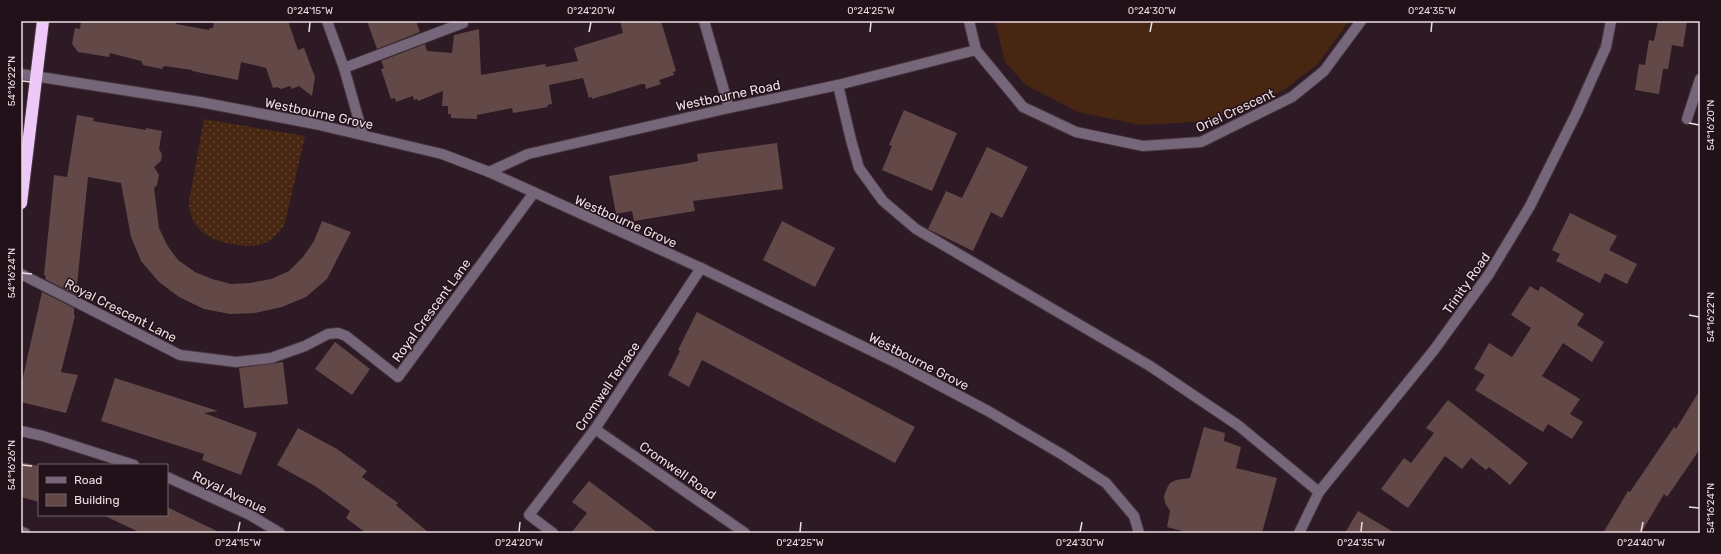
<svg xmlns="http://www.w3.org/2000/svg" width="1721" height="554" viewBox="0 0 1721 554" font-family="Rubik,sans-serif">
<defs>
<pattern id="grass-dots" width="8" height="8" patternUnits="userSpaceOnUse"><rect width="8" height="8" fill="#482712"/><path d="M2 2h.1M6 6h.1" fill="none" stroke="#634634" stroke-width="1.8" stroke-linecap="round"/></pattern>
</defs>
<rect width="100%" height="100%" fill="#2d1a24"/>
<path fill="url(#grass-dots)" d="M204,119L305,136L285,223C281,230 276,236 269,241C258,247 244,247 232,244C208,240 189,228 189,201Z"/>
<path fill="#482712" d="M995,21H1349L1318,64L1285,89L1249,108L1194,122L1141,125L1078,112L1026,85L1005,62Z"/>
<g fill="#624948">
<path d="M81,21H176V24L209,30L210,28H213L214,21H288L298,50L304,48L315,77L312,96L299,86L292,89L290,86L281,89L277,87L273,88L266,68L241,62L238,80L192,71V70L164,66L162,69L143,65L141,61L110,53L109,57L78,52L72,44L75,28L80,29Z"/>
<path d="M367,21H416L420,32L377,49Z"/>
<path d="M620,21H661L676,71L673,72L674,75L659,80L661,84L646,89L645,84H642L592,99V97L589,98L583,78L549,85L552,104L547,105L548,107L513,113L512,108L477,115V119L451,118V114H448V106H442L443,91L418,101L417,99L414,100L413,96L396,102L395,98L391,99L381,69L384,68L381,61L425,44L427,51L452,53L454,35L479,29L481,75L545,64L546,67L578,61L574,48L623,33Z"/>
<path d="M1658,21H1687L1683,47L1672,45L1668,69H1663L1659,94L1635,90L1639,64L1645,65L1649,40L1654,41Z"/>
<path d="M904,110L957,133L932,191L882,170L892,146L889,145Z"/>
<path d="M77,115L94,118L93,121L146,130V128L162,131L159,149L162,154L161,161L154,167L159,175L157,185L154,188L159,228L167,245L178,260L195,272L212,279L231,284L250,283L271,279L289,271L303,257L314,241L322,221L351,232L327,279L306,297L282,307L255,313L230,314L204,309L179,297L159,282L141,261L131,237L121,183L88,177L76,295L45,279L46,276L44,275L54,175L67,177Z"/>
<path d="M777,143L783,189L693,201L695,211L634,221L632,211L616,214L609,176L689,163L698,161L697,154Z"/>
<path d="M987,147L1028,167L1002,218L991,212L973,251L928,229L946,191L962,198Z"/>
<path d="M1570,213L1617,236L1609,250L1637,264L1627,284L1605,273L1600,283L1556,261L1560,254L1552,250Z"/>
<path d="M782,221L835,248L815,287L763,260Z"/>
<path d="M1530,286L1538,291L1541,286L1584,314L1577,325L1604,342L1592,362L1563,343L1542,376L1580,399L1570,414L1583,422L1572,439L1548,424L1543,432L1475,390L1485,375L1474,369L1489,343L1512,357L1531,328L1511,315Z"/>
<path d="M42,292L74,308V315L75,316L61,372L78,375L66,413L21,402V386Z"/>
<path d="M697,312L915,427L895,463L702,360L689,387L668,375L680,351L678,350Z"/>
<path d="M335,342L370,369L352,395L315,369Z"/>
<path d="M283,362L288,404L244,408L239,368Z"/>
<path d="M115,378L218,411L204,413L257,433L241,475L202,460L204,454L101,421Z"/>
<path d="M1700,390V449L1667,497L1664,494L1641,533H1603L1628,491L1630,492L1674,427L1676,429Z"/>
<path d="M1448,400L1528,463L1510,485L1489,467L1486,470L1471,458L1462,469L1445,456L1408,508L1381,489L1404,458L1411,463L1434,433L1426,428Z"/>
<path d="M1204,427L1225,433L1224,441L1241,447L1236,468L1277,478L1262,533H1189L1167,527L1170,511L1165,503L1164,496L1167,488L1170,483L1176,480L1190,478Z"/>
<path d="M298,428L337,449L367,471L362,477L398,503L396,505L429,533H366L346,518L350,511L315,486L277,465Z"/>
<path d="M21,462L39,466V502L21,497Z"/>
<path d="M589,481L658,533H571L587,513L572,502Z"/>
<path d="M167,507L221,533H141L103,515H167Z"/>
<path d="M1358,511L1395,533H1345Z"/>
</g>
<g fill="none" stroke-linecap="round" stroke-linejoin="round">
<defs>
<g id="minor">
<path d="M327,21L344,68L363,135"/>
<path d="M704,21L729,108"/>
<path d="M969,21L976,50L1023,107L1076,132L1143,146L1201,142L1292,97L1324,71L1361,21"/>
<path d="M344,68L463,23V21"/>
<path d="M21,74L200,102L315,124L442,154L489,172L701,268L899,364L988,411L1063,455L1106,483L1134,516L1139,533"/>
<path d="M838,85L851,140L859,168L883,201L916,229L1150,366L1239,426L1319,492"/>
<path d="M1687,119L1700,79"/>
<path d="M489,172L528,154L729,108L838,85L976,50"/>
<path d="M21,274L180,355L236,362L271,358L305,346L328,334L338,333L346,336L398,377L533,194"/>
<path d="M595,429L745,533"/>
<path d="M21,431L43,436L134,465"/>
<path d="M167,477L250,515L280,533"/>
<path d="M22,532L25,533"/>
<path d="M553,533L529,515L595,429L701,268"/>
<path d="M1299,533L1319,492L1434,350L1489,274L1530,206L1577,112L1606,47L1611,21"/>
</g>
<path id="highway" d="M21,203L43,21"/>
</defs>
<use href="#minor" stroke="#48353f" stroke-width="12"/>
<use href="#highway" stroke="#48353f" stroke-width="14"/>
<use href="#minor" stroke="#76667a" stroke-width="10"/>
<use href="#highway" stroke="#efc8fa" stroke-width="12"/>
</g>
<path fill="none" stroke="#ebdde3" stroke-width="1.5" d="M309,32L310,22M589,32L591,22M870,32L871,22M1150,32L1152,22M1431,32L1432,22M22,81L32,82M1689,123L1699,125M22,273L32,274M1689,315L1699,317M22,465L32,466M1689,507L1699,508M238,532L240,522M519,532L520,522M800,532L801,522M1080,532L1082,522M1361,532L1362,522M1641,532L1643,522"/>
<g text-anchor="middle" stroke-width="3" stroke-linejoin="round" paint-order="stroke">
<g font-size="13" fill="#ebdde3" stroke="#23111a">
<text transform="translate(728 95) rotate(-12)" y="5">Westbourne Road</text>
<text transform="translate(1235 110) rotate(-25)" y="5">Oriel Crescent</text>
<text transform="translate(319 113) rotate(12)" y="5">Westbourne Grove</text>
<text transform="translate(626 221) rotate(24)" y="5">Westbourne Grove</text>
<text transform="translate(1466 283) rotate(-55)" y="5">Trinity Road</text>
<text transform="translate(121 310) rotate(27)" y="5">Royal Crescent Lane</text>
<text transform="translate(431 310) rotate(-54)" y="5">Royal Crescent Lane</text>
<text transform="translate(919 361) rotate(27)" y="5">Westbourne Grove</text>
<text transform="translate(607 386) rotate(-56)" y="5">Cromwell Terrace</text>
<text transform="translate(678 470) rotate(35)" y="5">Cromwell Road</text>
<text transform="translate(230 492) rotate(26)" y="5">Royal Avenue</text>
</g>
</g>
<rect width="1721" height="554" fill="none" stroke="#23111a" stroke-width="44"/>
<rect x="38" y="464" width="130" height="52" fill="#23111a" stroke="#73636a"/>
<rect x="46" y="477" width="20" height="6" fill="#76667a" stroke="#73636a"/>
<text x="74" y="484" font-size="12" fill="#ebdde3">Road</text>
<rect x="46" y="494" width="20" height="12" fill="#624948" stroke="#73636a"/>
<text x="74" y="504" font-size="12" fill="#ebdde3">Building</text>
<rect x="22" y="22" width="1677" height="510" fill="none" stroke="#ebdde3" stroke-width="1.5"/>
<g font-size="10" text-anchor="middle" fill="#ebdde3">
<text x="310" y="14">0°24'15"W</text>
<text x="591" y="14">0°24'20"W</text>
<text x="871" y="14">0°24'25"W</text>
<text x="1152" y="14">0°24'30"W</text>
<text x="1432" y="14">0°24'35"W</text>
<text transform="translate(11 81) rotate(-90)" y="4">54°16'22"N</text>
<text transform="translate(1710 125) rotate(-90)" y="4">54°16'20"N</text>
<text transform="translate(11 273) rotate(-90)" y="4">54°16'24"N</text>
<text transform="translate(1710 317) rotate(-90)" y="4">54°16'22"N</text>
<text transform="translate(11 465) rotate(-90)" y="4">54°16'26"N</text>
<text transform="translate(1710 508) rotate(-90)" y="4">54°16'24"N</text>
<text x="238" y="546">0°24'15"W</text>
<text x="519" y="546">0°24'20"W</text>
<text x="800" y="546">0°24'25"W</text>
<text x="1080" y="546">0°24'30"W</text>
<text x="1361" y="546">0°24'35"W</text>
<text x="1641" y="546">0°24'40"W</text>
</g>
</svg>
